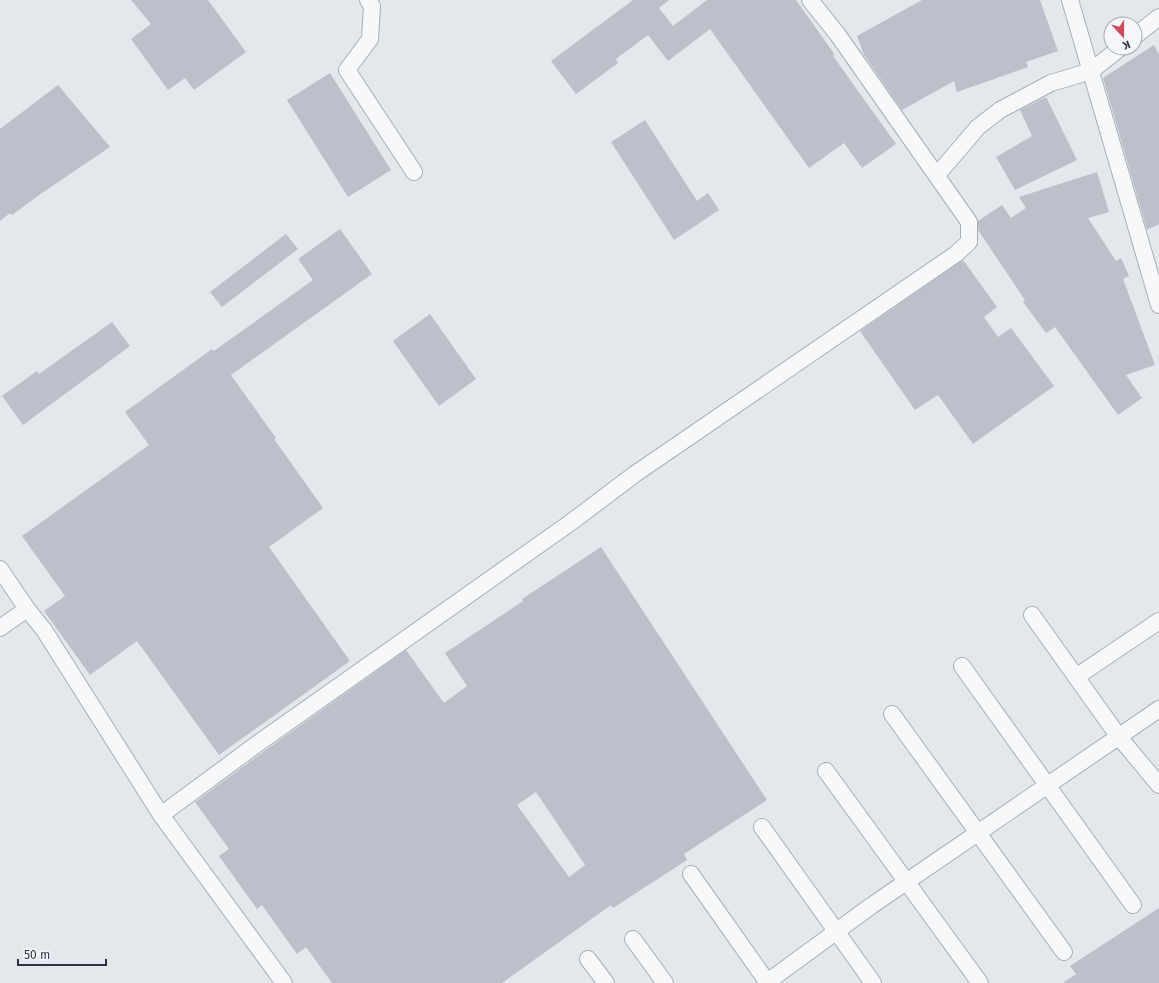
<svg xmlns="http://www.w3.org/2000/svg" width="1159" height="983" viewBox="0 0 1159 983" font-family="'Fira Sans',sans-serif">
<rect width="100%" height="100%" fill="#e4e7ec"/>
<g fill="#bbc0ca" fill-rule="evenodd">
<path d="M131,0H208L246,52L194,90L185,78L168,90L131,39L151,24Z"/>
<path d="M633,0H669L659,8L673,26L707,0H796L835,55L833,56L896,144L862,168L844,143L809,168L710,29L668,61L648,35L616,59L618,63L576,94L551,61Z"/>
<path d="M922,0H1040L1058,51L1026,62L1028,67L957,92L954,81L902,110L864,55L857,36Z"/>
<path d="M1154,45L1159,55V224L1147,230L1103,78Z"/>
<path d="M330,73L391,170L348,197L287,100Z"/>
<path d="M58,85L110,147L39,195L12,215L10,213L0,221V129Z"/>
<path d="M1046,97L1077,160L1015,190L996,157L1032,136L1020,110Z"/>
<path d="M645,120L697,201L708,193L719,210L674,240L611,142Z"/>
<path d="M1097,172L1109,212L1088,218L1116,261L1121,258L1129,276L1123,279L1155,365L1126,375L1142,398L1118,415L1055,327L1046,333L1023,302L1025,300L978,230V221L1002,205L1011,218L1026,208L1019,197Z"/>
<path d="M340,229L372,274L231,375L276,438L274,439L323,508L269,547L350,661L219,755L137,641L90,675L44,611L65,596L22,536L149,445L125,412L212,349L214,351L313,280L298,259Z"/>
<path d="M286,234L298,249L222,307L210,292Z"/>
<path d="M963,260L997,307L984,317L998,337L1011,328L1054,386L973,444L938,395L915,410L860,331Z"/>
<path d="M430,314L476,379L439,406L393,341Z"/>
<path d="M112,322L130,346L23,425L2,396L37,371L39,374Z"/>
<path d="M601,547L767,800L684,854L687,860L613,908L611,905L502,983H332L306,947L297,954L262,905L257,909L219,856L229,849L195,802L263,752L406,650L444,703L467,686L445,653L523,601L522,599ZM536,792L585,865L569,877L517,805Z"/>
<path d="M1159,908V983H1063L1076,974L1070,966Z"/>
</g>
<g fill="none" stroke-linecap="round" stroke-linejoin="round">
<defs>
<g id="minor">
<path d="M368,0L372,6L370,39L347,70L414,172"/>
<path d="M1070,0L1159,305"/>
<path d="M1135,36L1159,17"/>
<path d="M937,175L978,127L1000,110L1051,83L1091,71L1120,48"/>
<path d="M0,569L27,609L44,630L161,815L284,983"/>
<path d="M1032,615L1119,737L1159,785"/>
<path d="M0,628L27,609"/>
<path d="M962,666L1133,905"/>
<path d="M1076,677L1159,621"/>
<path d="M892,714L1064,952"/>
<path d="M826,771L980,983"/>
<path d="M161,815L257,744L570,523L635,474L956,254L969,242V222L838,35L810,0"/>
<path d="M762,827L873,983"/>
<path d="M691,874L768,983"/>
<path d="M633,939L665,983"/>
<path d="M588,959L606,983"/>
<path d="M766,983L871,906L1159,709"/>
</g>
</defs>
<use href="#minor" stroke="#a9aeb7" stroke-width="18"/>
<use href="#minor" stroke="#f7f8fa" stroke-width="16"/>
</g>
<g transform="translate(1123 36) rotate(159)"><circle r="19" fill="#f4f6f9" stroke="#a4a8b1"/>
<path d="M0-3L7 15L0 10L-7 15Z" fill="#d1495b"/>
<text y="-6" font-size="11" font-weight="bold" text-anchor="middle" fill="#2b3445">K</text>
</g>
<path d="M18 959v6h88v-6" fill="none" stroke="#2b3445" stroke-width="2"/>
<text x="24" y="959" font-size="12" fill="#2b3445" stroke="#f4f6f9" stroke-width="3" paint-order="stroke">50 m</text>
</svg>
